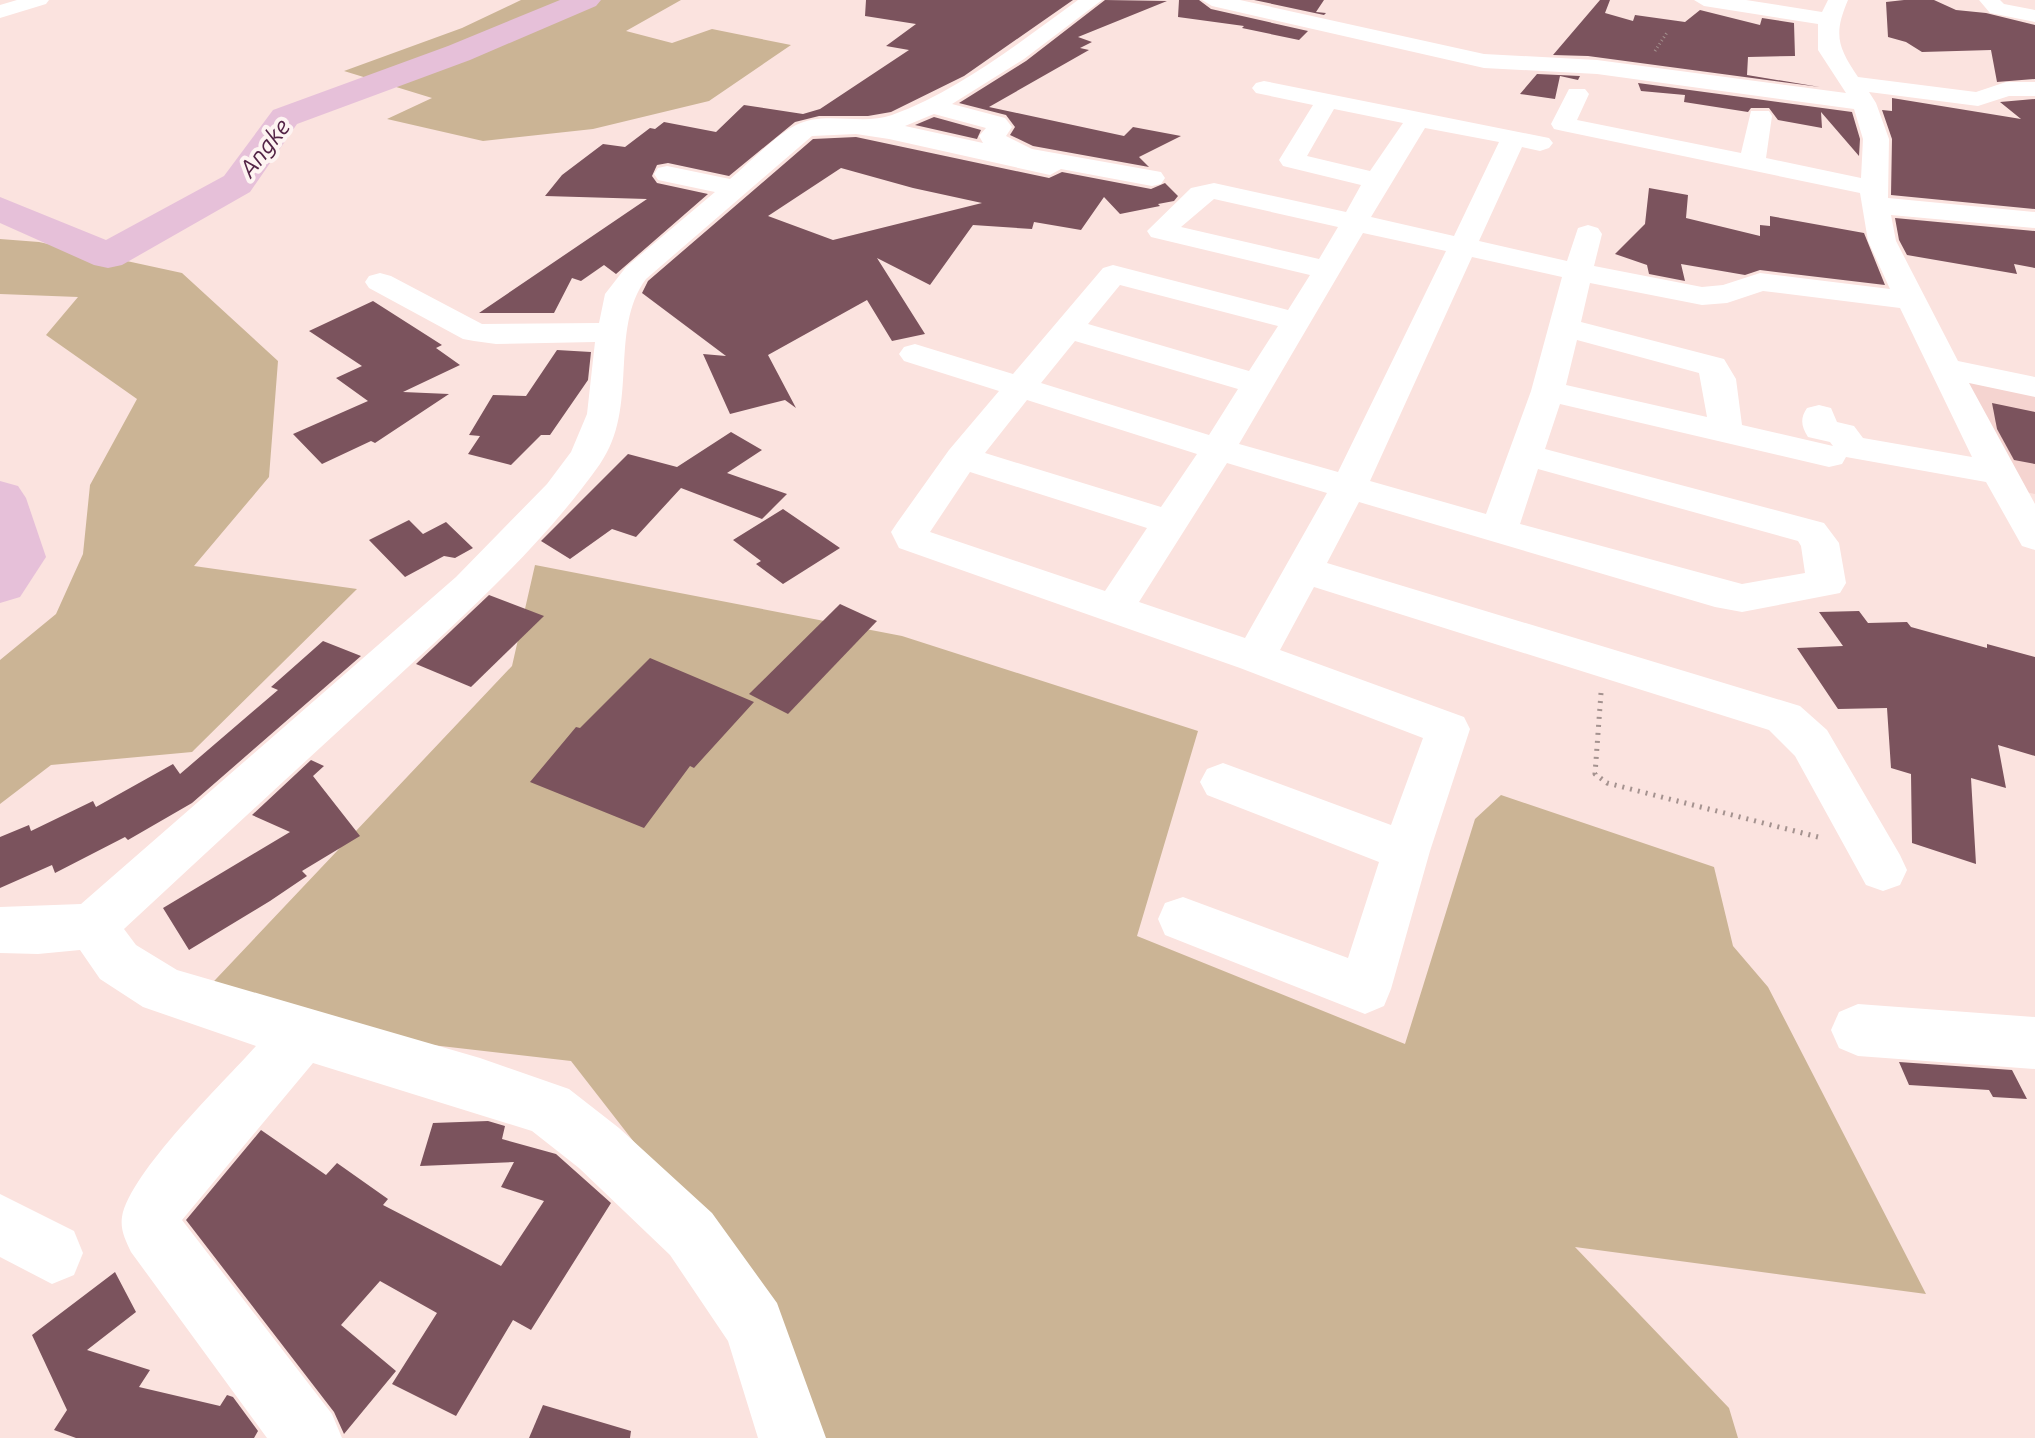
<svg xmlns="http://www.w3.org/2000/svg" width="2035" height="1438" viewBox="0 0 2035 1438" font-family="Ubuntu,sans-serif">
<rect width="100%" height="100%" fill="#fbe3df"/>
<path fill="#f5d4d0" d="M1954,376L2035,391V494L2009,489Z"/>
<g fill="#cbb495">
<path d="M521,0H681L626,31L672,43L712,29L791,45L709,101L593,129L483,141L387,119L432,98L344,71L462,28Z"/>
<path d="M0,239L39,242L182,273L278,361L269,477L194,566L357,589L192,752L51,765L0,804V660L56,614L83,554L90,485L137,399L46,335L78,297L0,294Z"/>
<path d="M535,565L902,636L1198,731L1137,936L1405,1044L1475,819L1501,795L1714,867L1733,946L1768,987L1926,1294L1575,1247L1729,1408L1738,1438H806L770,1317L571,1061L181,1016L512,666Z"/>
</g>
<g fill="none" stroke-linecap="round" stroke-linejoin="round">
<g fill="#e6c0d9" fill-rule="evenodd">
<path d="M560,0H601L596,6L470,60L297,124L250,192L122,265L108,268L94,265L0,223V197L106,240L224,176L273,110L448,46Z"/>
<path d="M0,481L18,486L26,498L46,557L20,597L0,603Z"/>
</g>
</g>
<g fill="#7b535d" fill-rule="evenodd">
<path d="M866,0H1073L964,76L891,112L868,116H819L795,122L729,176L668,163L657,165L652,176L657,183L708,194L616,274L604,265L581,281L572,278L554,313H479L647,199L545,196L562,175L603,144L625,147L650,128L655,129L664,122L716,132L744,105L803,114L820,109L909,50L886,46L916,24L865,16Z"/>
<path d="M1105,0L1167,1L1078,37L1092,42L1080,48L1089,50L989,107L1124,136L1133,127L1181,136L1139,157L1149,167L1033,146L1010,135L1015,127L1006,115L959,103L1026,61Z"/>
<path d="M1179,0H1199L1211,9L1308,31L1299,40L1242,28L1244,26L1178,17Z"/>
<path d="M1254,0H1324L1316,12L1326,13L1324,15Z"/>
<path d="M1600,0H1610L1605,13L1633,21L1635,15L1685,22L1700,10L1760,25L1762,18L1794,23L1795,56L1748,57L1747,75L1820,87L1588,56L1553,55Z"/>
<path d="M1904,0H1934L1956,10L1986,13L2035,25V79L1997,82L1991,50L1922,52L1906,42L1888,37L1886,2Z"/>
<path d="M1537,74L1580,76L1578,80L1560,76L1555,99L1520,94Z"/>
<path d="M1638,83L1852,112L1860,139L1859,156L1821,112L1822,128L1778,120L1769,108H1751L1748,112L1684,102L1685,95L1641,91Z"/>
<path d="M1892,98L2021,119L2000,102L2035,99V209L1891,195L1892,139L1882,110L1892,111Z"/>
<path d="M934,117L981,130L977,139L915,125Z"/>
<path d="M856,137L1049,178L1062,172L1151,189L1165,183L1178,196L1174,201L1158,204L1160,206L1120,214L1104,197L1081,230L1034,222L1032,229L973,225L930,285L877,258L925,334L892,341L867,300L768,355L796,408L785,400L730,414L703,354L726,356L642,293L648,281L813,139ZM841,168L913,188L982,203L833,240L768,216Z"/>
<path d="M1649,188L1688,195L1686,218L1760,236V225L1770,226V216L1864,233L1885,285L1760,270L1745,275L1681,264L1685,281L1649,274L1647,265L1615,254L1645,224Z"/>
<path d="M1895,218L2035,231V268L2014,264L2017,274L1907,255L1899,240Z"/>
<path d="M373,301L442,345L436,348L460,365L403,392L449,394L375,443L371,441L322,464L293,434L368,401L336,378L362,366L309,331Z"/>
<path d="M557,350L591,352L588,380L550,435H541L511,465L468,454L480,436L469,435L493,395L526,396Z"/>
<path d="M1992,403L2035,412V464L2014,460L1997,429Z"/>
<path d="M731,432L762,450L727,473L787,494L762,519L681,488L636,537L612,529L570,559L541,541L628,454L677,467Z"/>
<path d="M783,509L840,548L783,584L756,564L761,561L733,540Z"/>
<path d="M409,520L423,534L446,522L473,548L455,558L444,556L405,577L369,540Z"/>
<path d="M489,595L544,616L471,687L416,664Z"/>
<path d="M840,604L877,621L788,714L749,694Z"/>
<path d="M1859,611L1868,623L1907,622L1911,627L1987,648V644L2035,657V756L1998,745L2006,788L1971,778L1976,864L1912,843L1911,774L1891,768L1887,708L1838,709L1797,648L1843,646L1819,612Z"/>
<path d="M323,641L361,656L192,803L128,840L125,837L55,873L52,865L0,888V837L29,825L31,831L93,801L96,807L173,764L180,774L278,690L271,687Z"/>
<path d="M650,658L754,702L694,768L690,766L644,828L530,782L576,727L580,728Z"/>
<path d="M311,760L324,766L313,776L360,836L302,871L307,876L270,901L189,950L163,908L290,832L252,815Z"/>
<path d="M1899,1062L2012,1070L2027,1099L1993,1097L1989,1090L1909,1085Z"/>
<path d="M488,1121L505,1126L502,1139L556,1154L611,1203L531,1330L513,1320L456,1416L392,1384L437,1313L380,1281L341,1325L396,1371L344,1434L334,1412L186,1220L261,1130L326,1175L337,1163L388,1199L383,1205L501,1266L544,1201L501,1187L514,1162L420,1166L433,1123Z"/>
<path d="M115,1272L136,1312L87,1350L150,1370L139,1387L220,1406L227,1395L233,1397L258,1431L254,1438H76L54,1430L67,1410L32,1335Z"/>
<path d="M543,1405L631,1431L630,1438H529Z"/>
</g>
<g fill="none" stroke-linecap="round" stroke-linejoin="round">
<path stroke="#a4928f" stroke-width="3" stroke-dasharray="1 3" stroke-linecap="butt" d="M1655,51L1668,31"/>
<path stroke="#a4928f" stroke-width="5" stroke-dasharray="2 6" stroke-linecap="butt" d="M1601,693L1595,774L1607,783L1822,838"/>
<g fill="#fff" fill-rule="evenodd">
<path d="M17,0H49L46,4L0,18V5Z"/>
<path d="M1078,0H1102L1024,59L952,104L1005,118L1012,127L1006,136L1032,149L1161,172L1165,178L1161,184L1152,186L1061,169L1050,175L889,139L856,134L812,136L646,279C608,330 640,407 600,464C540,549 459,620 382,691C296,770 210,849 124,929L136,945L177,970L480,1058L569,1089L619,1128L712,1213L777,1303L826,1438H758L728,1341L670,1255L579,1168L532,1131L313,1063L182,1220L332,1414L342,1438H267L131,1252C126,1241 120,1230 122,1217C130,1172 223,1083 256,1046L143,1007L100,979L80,950L38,954L0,953V907L81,904L456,577L547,484L571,452L587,414L595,342L496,344L474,341L463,339L369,288L365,282L369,276L380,273L391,276L482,324L599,323L605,294L626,267L715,192L658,180L654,174L658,168L667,166L730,179C747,165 777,134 796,125C825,110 861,126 892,115C960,90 1020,42 1078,0ZM934,114L986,128L979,136L983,143L905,126Z"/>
<path d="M1202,0H1240L1484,54L1597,60L1846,93L1818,50V24L1704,6L1694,0H1746L1822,12L1828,0H1848C1833,35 1838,47 1858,77L1976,92L2006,82H2035V96H2009L1978,106L1869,92L1876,103L1889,139L1888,198L2035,212V228L1891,215L1896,241L1958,361L2035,377V397L1969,383L2035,504V550L2022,546L1986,482L1846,457L1842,464L1829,467L1560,404L1545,449L1824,523L1839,543L1846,583L1840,593L1742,612L1715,607L1359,502L1327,563L1800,706L1827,730L1900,855L1907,870L1900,885L1883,891L1866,885L1795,756L1769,730L1314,587L1280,650L1464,717L1470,729L1430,851L1391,989L1384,1006L1365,1014L1165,935L1158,919L1165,903L1183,897L1348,958L1379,862L1207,795L1200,782L1207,769L1223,763L1391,825L1423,738L1240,668L899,548L891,532L897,523L949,450L999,391L904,361L899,354L904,347L915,344L1013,374L1103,268L1113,265L1288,310L1310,275L1151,237L1147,231L1191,188L1214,183L1346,212L1361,185L1283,166L1279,160L1313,105L1256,93L1252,88L1256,83L1264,81L1549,138L1553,143L1549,148L1540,151L1522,147L1479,241L1567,261L1578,228L1588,225L1598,228L1602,234L1594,266L1702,287L1723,285L1760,273L1890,289L1868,241L1860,193L1563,131L1554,129L1551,124L1569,89H1585L1589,94L1577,120L1741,153L1751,111H1769L1772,116L1766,158L1861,178L1863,139L1854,109L1597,74L1484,68L1212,6ZM1334,109L1403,123L1370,171L1307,156ZM1425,128L1499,142L1454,236L1371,217ZM1214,199L1338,227L1319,259L1181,227ZM1363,233L1446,251L1338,472L1239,444ZM1472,257L1562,277L1531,391L1486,514L1370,481ZM1590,283L1702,305L1727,303L1763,291L1900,308L1972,457L1863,438L1854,426L1837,422L1831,408L1819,405L1807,408C1800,418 1801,426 1808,437L1830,442L1833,446L1742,425L1736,379L1724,359L1581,322ZM1120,285L1278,326L1249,371L1088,324ZM1577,340L1699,373L1707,417L1566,385ZM1075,341L1238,389L1209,435L1041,383ZM1027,400L1197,454L1161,507L985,453ZM1227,463L1327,493L1245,638L1139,602ZM1538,469L1798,541L1801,546L1805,573L1742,584L1520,524ZM970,472L1147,528L1105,591L930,532Z"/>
<path d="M1979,0H2000L2004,4L2035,10V22L1990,13Z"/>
<path d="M1858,1004L2035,1017V1069L1858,1056L1839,1048L1831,1030L1839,1012Z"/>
<path d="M0,1194L74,1231L83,1253L74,1275L52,1284L0,1257Z"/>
</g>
</g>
<g text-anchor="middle" stroke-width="8" stroke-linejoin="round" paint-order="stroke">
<g font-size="24" font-style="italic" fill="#542547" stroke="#fef4f2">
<text transform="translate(265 148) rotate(-52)" y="8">Angke</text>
</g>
</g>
</svg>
